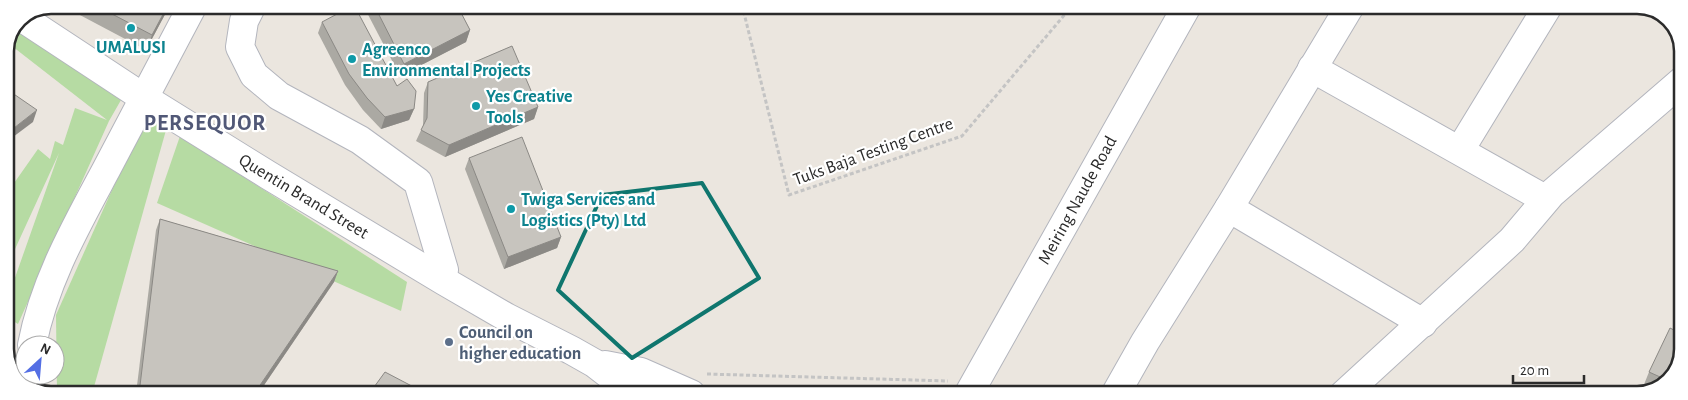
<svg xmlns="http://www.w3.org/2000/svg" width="1688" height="400" viewBox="0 0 1688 400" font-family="'Alegreya Sans',sans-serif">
<rect width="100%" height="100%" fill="#ebe6df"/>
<g fill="#b6dba3">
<path d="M16,26L121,100L109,121L18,324L5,316V306L59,153L5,271V196L38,149L50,159L55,141L63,145L75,108L107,120L8,43Z"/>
<path d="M146,114L168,123L92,394H57L56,315Z"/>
<path d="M180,136L407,282L401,311L157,203Z"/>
</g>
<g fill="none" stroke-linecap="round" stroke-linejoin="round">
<defs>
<g id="minor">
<path d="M252,5L244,21L240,47L254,75L279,96L360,140L418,182L444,270"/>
<path d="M21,17L144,98L268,175L444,281L506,317L571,350L594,363L616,380L642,394"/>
<path d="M1312,68L1545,199"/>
<path d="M1460,150L1548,6"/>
<path d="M1229,208L1423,323"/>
<path d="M32,345C44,282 76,226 106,170C135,115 164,60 193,5"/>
<path d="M605,365L641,372L691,394"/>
<path d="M27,386L28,375"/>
<path d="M968,395L1187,6"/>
<path d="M1115,395L1145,342L1229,208L1350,6"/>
<path d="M1343,395L1512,240L1551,194L1683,80"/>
</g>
</defs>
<use href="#minor" stroke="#b3b5bd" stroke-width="30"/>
<g stroke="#c4c4c4" stroke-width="3" stroke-dasharray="4 2.5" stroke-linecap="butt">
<path d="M742,5L789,195L962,136L1072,6"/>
<path d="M707,374L948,381"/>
</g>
<use href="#minor" stroke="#fff" stroke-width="28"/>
</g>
<g fill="#aba9a3">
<path d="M61,5H170L146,50Z"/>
<path d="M363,5H457L470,30L466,42L400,76Z"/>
<path d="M322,22L397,86L414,109L409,120L381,129L363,110L345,85L318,33Z"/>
<path d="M428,82L538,107L534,119L445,157L416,141L423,126L424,93Z"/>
<path d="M469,158L561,237L557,248L504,269L465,169Z"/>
<path d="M160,219L338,271L334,282L258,394H136L156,230Z"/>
<path d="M1682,358L1667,384L1650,390L1643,387L1649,372Z"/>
</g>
<g fill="#8b8985">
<path d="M168,5H170L146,50L152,35Z"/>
<path d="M470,30L466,42L400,76L404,64Z"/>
<path d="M538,107L534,119L445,157L449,145Z"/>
<path d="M414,109L409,120L381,129L385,117Z"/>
<path d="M37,110L33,122L5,143V135Z"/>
<path d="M561,237L557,248L504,269L508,257Z"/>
<path d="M338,271L334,282L258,394H254Z"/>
</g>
<g fill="#c7c4be" stroke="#8b8985">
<path d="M95,5H168L152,35Z"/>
<path d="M354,5L397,86L407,79L416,91L414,109L385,117L367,98L349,74L322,22Z"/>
<path d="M374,5H457L470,30L404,64Z"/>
<path d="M512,46L538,107L449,145L421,130L427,118L428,82Z"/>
<path d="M5,88L37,110L5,135Z"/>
<path d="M522,137L561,237L508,257L469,158Z"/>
<path d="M160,219L338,271L254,394H139Z"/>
<path d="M1670,328L1682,334V358L1669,381L1649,372Z"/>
<path d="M385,372L427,394H369Z"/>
</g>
<path fill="none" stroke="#0f766e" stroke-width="4" stroke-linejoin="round" d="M702,183L759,278L632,358L558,290L602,195Z"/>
<g fill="#0f9aa8" stroke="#fff" stroke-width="2">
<circle cx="131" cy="28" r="5"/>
<circle cx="352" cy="59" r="5"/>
<circle cx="476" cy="106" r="5"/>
<circle cx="511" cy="209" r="5"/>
</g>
<circle fill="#5c6f8a" stroke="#fff" stroke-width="2" cx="449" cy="342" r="5"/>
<g text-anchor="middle" stroke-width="4.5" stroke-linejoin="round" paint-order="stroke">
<g font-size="18" font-weight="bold" fill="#0d838f" stroke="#fff" text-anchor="start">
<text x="131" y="53" text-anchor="middle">UMALUSI</text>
<text x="362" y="55">Agreenco<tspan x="362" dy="21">Environmental Projects</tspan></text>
<text x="486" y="102">Yes Creative<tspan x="486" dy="21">Tools</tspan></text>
<text x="521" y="205">Twiga Services and<tspan x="521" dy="21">Logistics (Pty) Ltd</tspan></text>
</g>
<g font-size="18" fill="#2b2b2b" stroke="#fff">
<text transform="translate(873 151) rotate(-20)" y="6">Tuks Baja Testing Centre</text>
<text transform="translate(304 196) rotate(31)" y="6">Quentin Brand Street</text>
<text transform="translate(1077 200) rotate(-61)" y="6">Meiring Naude Road</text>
</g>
<g font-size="18" font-weight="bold" fill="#4e5e75" stroke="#fff" text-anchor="start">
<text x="459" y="338">Council on<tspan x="459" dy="21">higher education</tspan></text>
</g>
<g font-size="22" font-weight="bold" letter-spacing="1" fill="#515877" stroke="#fff">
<text x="205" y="130">PERSEQUOR</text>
</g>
</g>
<path d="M0 0H1688V400H0ZM51 14H1637A37 37 0 0 1 1674 51V349A37 37 0 0 1 1637 386H51A37 37 0 0 1 14 349V51A37 37 0 0 1 51 14Z" fill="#fff" fill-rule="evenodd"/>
<path fill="none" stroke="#2b2b2b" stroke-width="2.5" d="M51 14H1637A37 37 0 0 1 1674 51V349A37 37 0 0 1 1637 386H51A37 37 0 0 1 14 349V51A37 37 0 0 1 51 14Z"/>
<g transform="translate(40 360) rotate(26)"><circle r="24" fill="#ffffff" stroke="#aaaaaa"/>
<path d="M0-4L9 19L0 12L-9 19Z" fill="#546fe4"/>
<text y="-8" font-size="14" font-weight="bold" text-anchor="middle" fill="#2b2b2b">N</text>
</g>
<path d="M1513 375v8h71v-8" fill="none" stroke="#2b2b2b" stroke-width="2.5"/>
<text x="1520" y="375" font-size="15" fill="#2b2b2b" stroke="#ffffff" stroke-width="4" paint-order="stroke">20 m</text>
</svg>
